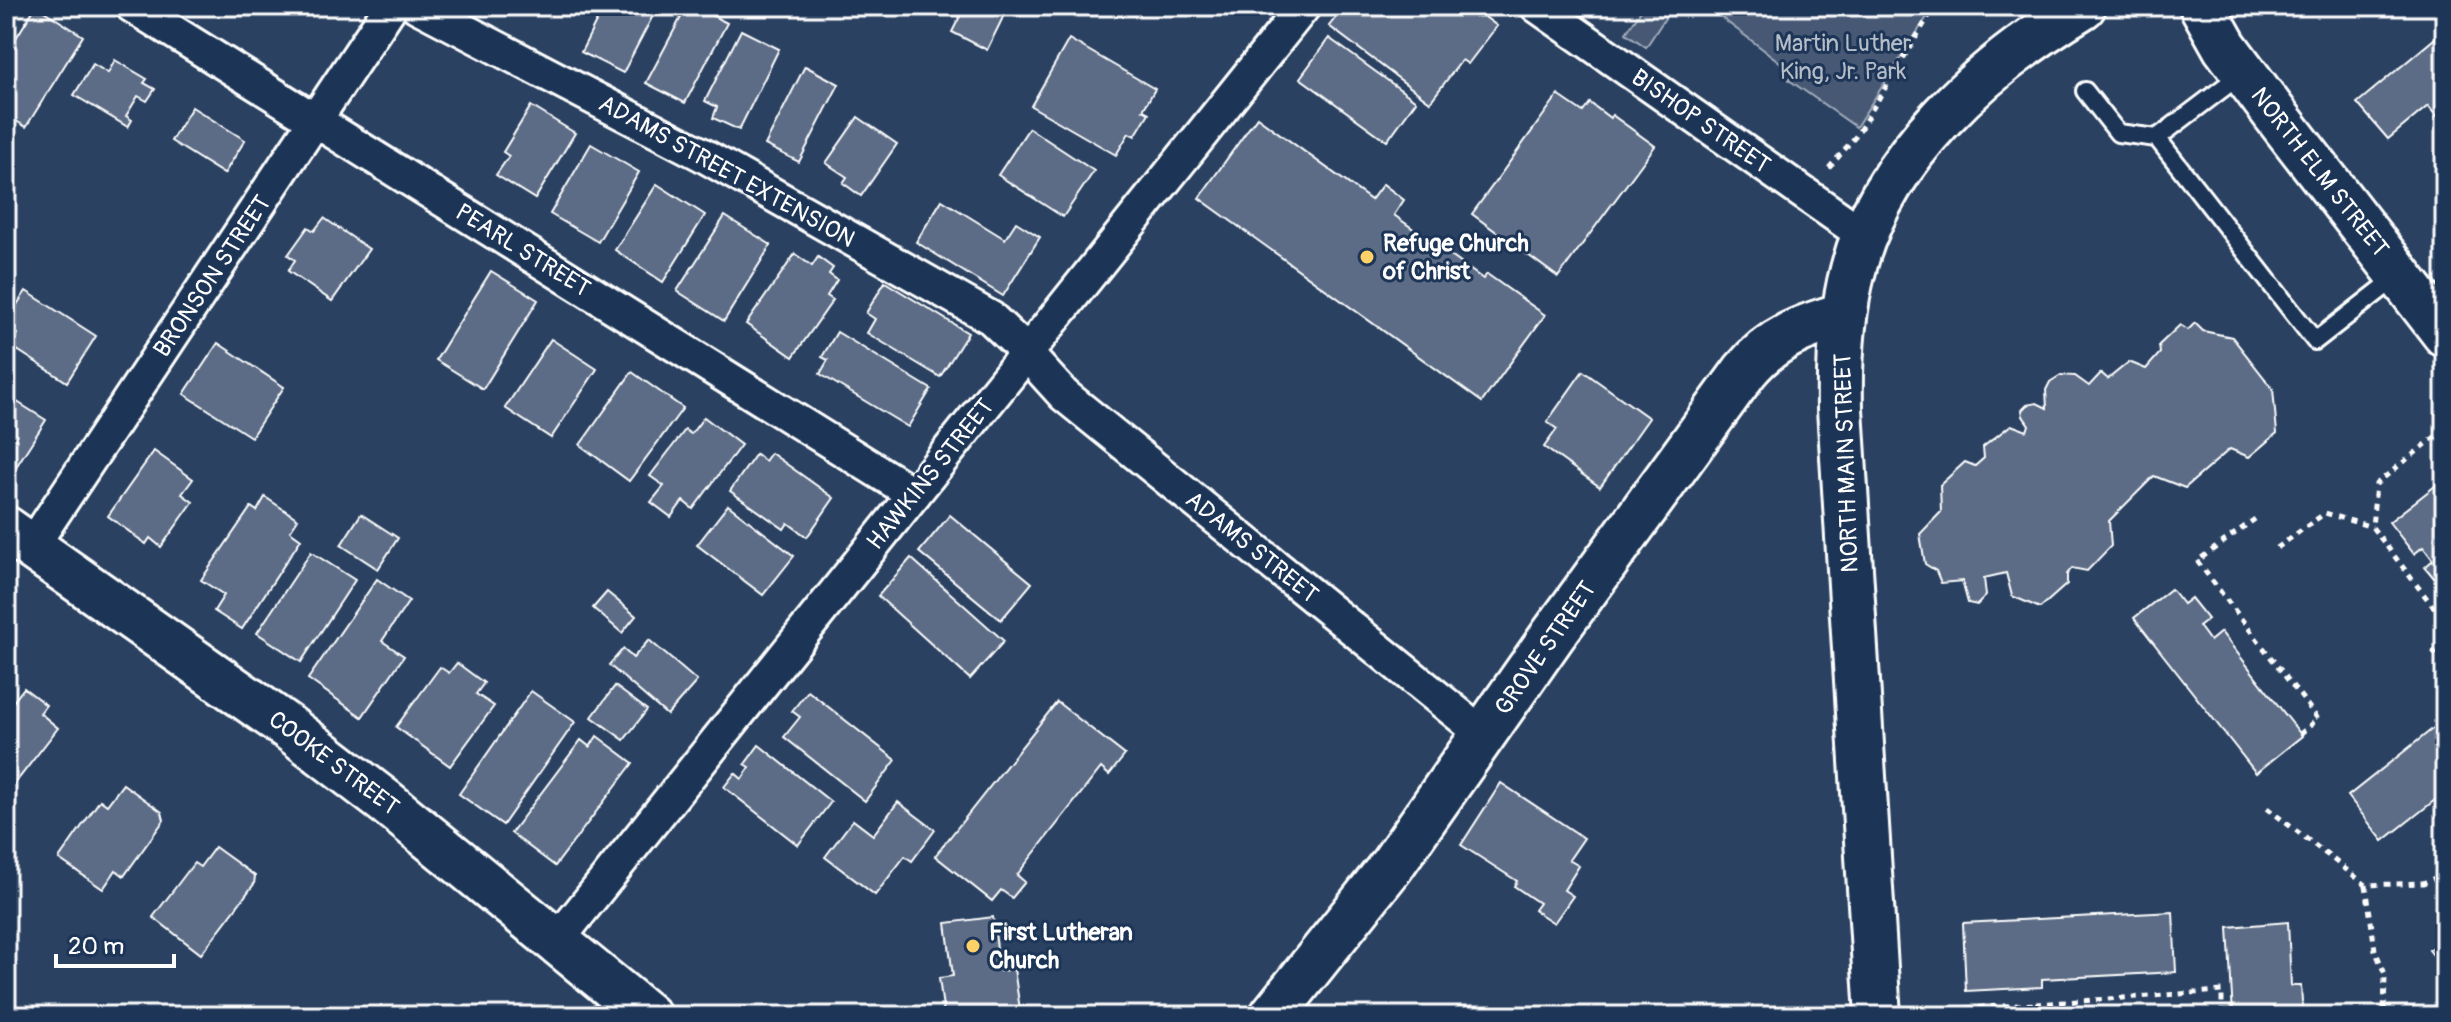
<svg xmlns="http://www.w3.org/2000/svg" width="2451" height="1022" viewBox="0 0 2451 1022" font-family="Pangolin,sans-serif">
<rect width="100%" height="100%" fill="#2a4161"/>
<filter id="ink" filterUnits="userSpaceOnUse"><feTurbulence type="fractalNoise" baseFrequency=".0125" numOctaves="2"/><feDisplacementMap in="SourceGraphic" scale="16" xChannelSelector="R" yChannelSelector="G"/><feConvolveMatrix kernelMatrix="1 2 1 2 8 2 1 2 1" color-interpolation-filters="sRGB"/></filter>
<g filter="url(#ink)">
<g fill="#465975" stroke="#a2acba" stroke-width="2">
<path d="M1644,6H1673L1646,47L1626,33Z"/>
<path d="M1706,6H1934L1856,127L1789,80L1793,72Z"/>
</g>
<g fill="#5b6c86" stroke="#fff" stroke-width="2">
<path d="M36,6L83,36L26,127L6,115V54Z"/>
<path d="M604,6H658L623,73L581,52Z"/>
<path d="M687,6H694L727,23L685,103L646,83Z"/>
<path d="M965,6H1022L1018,14L1007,9L987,50L952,32Z"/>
<path d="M1345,6H1470L1497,26L1468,64L1462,60L1430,102L1329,26Z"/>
<path d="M741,30L779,49L739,130L713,118L717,107L705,101Z"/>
<path d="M2445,30V110L2437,117L2428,106L2388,139L2357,103Z"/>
<path d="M1329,38L1416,101L1387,141L1300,78Z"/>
<path d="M1069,39L1155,89L1143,110L1149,113L1135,136L1129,133L1116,155L1031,106Z"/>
<path d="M115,60L147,79L144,83L155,89L147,101L138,96L126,116L132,120L128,127L74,95L93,64L108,73Z"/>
<path d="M805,66L839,84L799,162L765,145Z"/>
<path d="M1558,95L1583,112L1590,103L1610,118L1612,115L1655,146L1558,277L1472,214Z"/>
<path d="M531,106L575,133L535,199L496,175L509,156L503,152Z"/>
<path d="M192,107L245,140L224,174L171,141Z"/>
<path d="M858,117L897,144L861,196L843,183L847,177L826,163Z"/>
<path d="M1257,117L1371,200L1383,184L1404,200L1394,215L1483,279L1487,274L1545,315L1482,402L1199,198Z"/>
<path d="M1029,128L1094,171L1063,217L998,175Z"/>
<path d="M591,144L639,172L598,242L550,214Z"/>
<path d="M657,184L705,215L663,282L615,250Z"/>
<path d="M942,200L1005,239L1016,222L1040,237L1003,296L916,242Z"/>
<path d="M725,216L771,245L724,321L677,291Z"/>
<path d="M324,218L369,249L332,301L288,271L295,260L288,255L308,227L314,231Z"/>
<path d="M795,254L812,266L818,257L833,268L829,274L837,280L827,296L833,300L793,357L746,324Z"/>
<path d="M491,271L538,300L483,389L436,360Z"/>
<path d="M885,282L968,333L940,377L867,333L875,319L866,313Z"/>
<path d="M26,291L96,336L67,382L11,346L18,334L6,326V321Z"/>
<path d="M2195,323L2203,331L2232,337L2273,389L2277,433L2249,457L2230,449L2185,488L2154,476L2109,521L2111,546L2087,571L2072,568L2067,574V584L2040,608L2012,596L2006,573L1984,578L1986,596L1977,605L1968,603L1962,581L1941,583L1936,571L1925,564L1920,534L1941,512L1940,485L1965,462L1975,466L1984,458L1983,447L2011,425L2027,431L2029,425L2023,416L2022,410L2027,405L2037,403L2047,408L2046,390L2050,382L2061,375L2075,376L2089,386L2101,373L2108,379L2129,362L2146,369L2160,353L2159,345L2180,325L2188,330Z"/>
<path d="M837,332L931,389L908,427L820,374L828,360L822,357Z"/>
<path d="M551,339L597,369L551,438L505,408Z"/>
<path d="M218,343L284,387L251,437L184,394Z"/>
<path d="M1583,371L1649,418L1600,487L1544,447L1557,429L1547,422Z"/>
<path d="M632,372L683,408L629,481L580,445Z"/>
<path d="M6,395L46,420L16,467L6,461Z"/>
<path d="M704,417L741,445L693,509L683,501L671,517L651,502L664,486L650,476L685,430L691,434Z"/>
<path d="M154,451L193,479L182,494L193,502L161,547L150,538L146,544L108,516Z"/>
<path d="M771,453L834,498L807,537L788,523L784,529L730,491L756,454L765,461Z"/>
<path d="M2444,479L2445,587L2443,589L2425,567L2433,560L2423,547L2414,554L2389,522Z"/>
<path d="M265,497L298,519L290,531L301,539L242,629L214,611L224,595L201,580L251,507L257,511Z"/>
<path d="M728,505L794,556L763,595L697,545Z"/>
<path d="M361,514L398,538L378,569L341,545Z"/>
<path d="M950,515L1032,583L1001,620L919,552Z"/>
<path d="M311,552L355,580L301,662L257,633Z"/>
<path d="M911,558L1004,641L970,679L878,596Z"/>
<path d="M377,579L409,601L382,641L404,656L362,717L308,679Z"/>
<path d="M2171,589L2183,604L2191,598L2208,619L2199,626L2210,641L2221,632L2302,736L2256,773L2134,618Z"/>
<path d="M607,592L636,616L622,633L593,608Z"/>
<path d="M649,640L697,681L667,715L609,665L623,649L633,658Z"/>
<path d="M457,663L484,683L476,694L494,706L450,766L396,727L440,667L449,673Z"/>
<path d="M615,686L647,710L624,740L592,717Z"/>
<path d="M24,688L46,705L40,713L58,728L6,795V711Z"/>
<path d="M531,691L575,722L503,825L459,794Z"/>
<path d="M808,691L896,760L865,801L784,737L800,717L792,711Z"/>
<path d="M1057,702L1125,755L1109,775L1101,768L1017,875L1025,882L1012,898L1001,890L992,901L935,856Z"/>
<path d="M2445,719V803L2441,806L2435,800L2383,841L2348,796Z"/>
<path d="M597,736L633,763L555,866L511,833L581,740L590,747Z"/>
<path d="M759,745L831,802L798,845L724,787L735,773L742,779L750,767L745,764Z"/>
<path d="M1501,783L1584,838L1569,860L1579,866L1564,890L1573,896L1554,923L1534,910L1539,903L1514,886L1517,881L1461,845Z"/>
<path d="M123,784L162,812L164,820L124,876L116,870L103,889L59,859L100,800L107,805Z"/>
<path d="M898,802L935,830L912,861L905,856L875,895L825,857L853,820L873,835Z"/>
<path d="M215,847L255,876L254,884L201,954L153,917L194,863L200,867Z"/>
<path d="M2173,912L2176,972L2042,979V987L1966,991L1963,923Z"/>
<path d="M993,917L1000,971L1014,969L1021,1016H944L939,978L953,976L946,923Z"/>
<path d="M2288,922L2291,986H2301L2303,1016H2233L2228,927Z"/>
<path d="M2445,937V970L2429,950Z"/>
</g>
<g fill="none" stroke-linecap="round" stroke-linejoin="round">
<defs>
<g id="lane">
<path d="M2243,73L2157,138L2315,341L2397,277"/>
<path d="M2085,91L2118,133L2157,138"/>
</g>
<g id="street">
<path d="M132,6L914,494"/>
<path d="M417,6L703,155L991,318L1014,340L1064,395L1484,735"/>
<path d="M1537,6L1865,236"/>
<path d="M32,546L391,6"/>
<path d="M556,942L1304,6"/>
</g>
<g id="secondary">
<path d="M2202,6L2225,47L2275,114L2445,334"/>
<path d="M6,529L289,728L387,803L648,1016"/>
<path d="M1272,1016L1392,865L1553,635L1745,371C1772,338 1804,326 1844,315"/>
<path d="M1878,1016L1840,409C1839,362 1841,315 1853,270C1883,154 1984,66 2083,6"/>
</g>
</defs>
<use href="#lane" stroke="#fff" stroke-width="22"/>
<use href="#street" stroke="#fff" stroke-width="38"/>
<use href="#secondary" stroke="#fff" stroke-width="50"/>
<g stroke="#fff" stroke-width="5" stroke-dasharray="6 6" stroke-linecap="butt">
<path d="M1829,168L1856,136L1935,6"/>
<path d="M2445,429L2376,484L2372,527L2445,622"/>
<path d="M2255,519L2197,561L2318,719L2300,734"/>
<path d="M2277,548L2325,513L2372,527"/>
<path d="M2445,643L2434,652L2445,666"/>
<path d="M2267,808L2366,885L2423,883L2445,874"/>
<path d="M2366,885L2375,950L2385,974L2384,1016"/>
<path d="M2036,1004L2222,991V1016"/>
<path d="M1919,1011L2036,1004L2038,1016"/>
</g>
<use href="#lane" stroke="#1d3557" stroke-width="16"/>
<use href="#street" stroke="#1d3557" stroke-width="32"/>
<use href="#secondary" stroke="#1d3557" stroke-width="44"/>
</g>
</g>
<g fill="#ffd166" stroke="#1d3557" stroke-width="3">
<circle cx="1367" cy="257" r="8"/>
<circle cx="973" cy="946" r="8"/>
</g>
<g text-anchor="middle" stroke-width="6" stroke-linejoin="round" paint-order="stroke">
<g font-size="24" fill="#b5bdc8" stroke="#1d3557">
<text x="1843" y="51">Martin Luther<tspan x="1843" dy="28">King, Jr. Park</tspan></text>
</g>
<g font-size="24" fill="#fff" stroke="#1d3557">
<text transform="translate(1701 121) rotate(35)" y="8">BISHOP STREET</text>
<text transform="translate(727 171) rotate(29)" y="8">ADAMS STREET EXTENSION</text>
<text transform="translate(2320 172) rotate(52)" y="8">NORTH ELM STREET</text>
<text transform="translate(523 250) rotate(32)" y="8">PEARL STREET</text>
<text transform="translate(212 276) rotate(-56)" y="8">BRONSON STREET</text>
<text transform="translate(1846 463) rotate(-92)" y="8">NORTH MAIN STREET</text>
<text transform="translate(930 474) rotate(-51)" y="8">HAWKINS STREET</text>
<text transform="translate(1252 547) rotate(39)" y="8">ADAMS STREET</text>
<text transform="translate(1545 648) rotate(-55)" y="8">GROVE STREET</text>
<text transform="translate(334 763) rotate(37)" y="8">COOKE STREET</text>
</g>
<g font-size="24" font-weight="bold" fill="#fff" stroke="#1d3557" text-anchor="start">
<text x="1383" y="251">Refuge Church<tspan x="1383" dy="28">of Christ</tspan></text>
<text x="989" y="940">First Lutheran<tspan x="989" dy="28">Church</tspan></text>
</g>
</g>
<rect width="2451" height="1022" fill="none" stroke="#1d3557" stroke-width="32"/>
<rect x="16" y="16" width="2419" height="990" fill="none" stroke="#fff" stroke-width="3" filter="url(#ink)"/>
<path d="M56 954v12h118v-12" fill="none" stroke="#ffffff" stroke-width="4"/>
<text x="68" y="954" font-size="24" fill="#ffffff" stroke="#1d3557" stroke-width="6" paint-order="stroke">20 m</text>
</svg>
